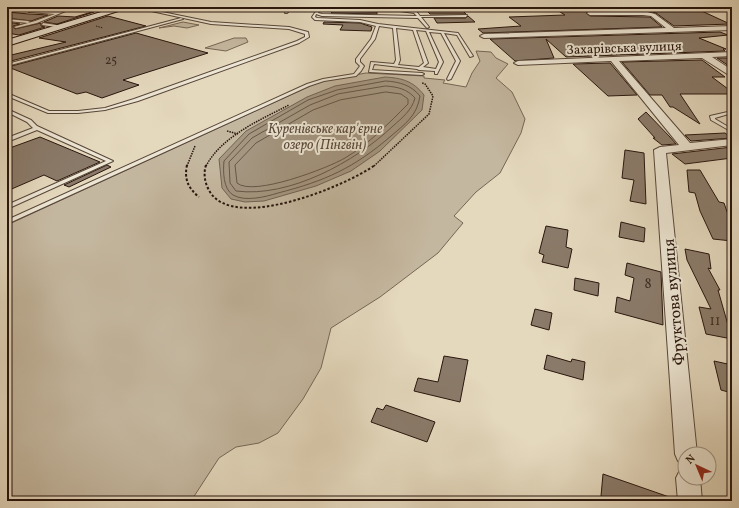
<svg xmlns="http://www.w3.org/2000/svg" width="739" height="508" viewBox="0 0 739 508" font-family="Vollkorn,serif">
<rect width="100%" height="100%" fill="#e4d8bd"/>
<filter id="stains"><feTurbulence type="fractalNoise" baseFrequency=".005" numOctaves="4"/><feColorMatrix values="0 0 0 0 .2 0 0 0 0 .09 0 0 0 0 .02 0 0 0 .5 -.17"/></filter>
<radialGradient id="worn" r=".72"><stop offset=".6" stop-color="#630" stop-opacity="0"/><stop offset="1" stop-color="#630" stop-opacity=".3"/></radialGradient>
<g fill="#c4b79f" stroke="#766656">
<path d="M183,22L199,25L187,28L174,26L159,28Z"/>
<path d="M234,38H246L248,42L226,51L205,48Z"/>
<path d="M476,51L491,52L496,58L508,64L496,78L512,92L525,119L521,133L500,173L476,192L454,216L463,223L438,253L380,297L331,328L321,368L303,399L278,433L259,443L236,447L219,458L191,501H7V225L310,86L326,80L366,73L424,76V78L445,80L443,83L466,87L472,73L480,61Z"/>
</g>
<path fill="#a49681" stroke="#726253" d="M385,77C402,78 413,81 424,95L422,110L380,151L351,171L316,186L264,201L245,202L231,199L222,188L219,159L246,131L307,97L335,86Z"/>
<g fill="none" stroke-linecap="round" stroke-linejoin="round">
<g stroke="#665647" stroke-width="1">
<path d="M386,81C400,82 411,85 420,96C417,116 405,124 391,136C354,168 325,181 278,193C265,197 245,202 233,195C223,189 223,171 224,161L249,134L308,100L337,90Z"/>
<path d="M386,86C398,87 407,89 415,98C412,110 402,118 393,126C355,162 289,198 236,191L230,183L229,162L252,138L310,105L338,94Z"/>
<path d="M386,92L401,94L408,99V104C389,123 369,144 345,158C328,168 253,197 237,183L235,165L256,143L313,110L340,100Z"/>
</g>
</g>
<g fill="#8a7a69" stroke="#28150d">
<path d="M552,7H693L730,24L674,26L656,13L643,10H590L586,13L590,16L650,17L662,27L483,33L478,29L521,26L509,17L565,15Z"/>
<path d="M461,9L466,14H430L426,10Z"/>
<path d="M333,11L377,12V14L331,13Z"/>
<path d="M7,12L29,14L48,15L31,21L7,18Z"/>
<path d="M92,12H94L57,24L44,22L58,16L75,17Z"/>
<path d="M108,16L146,26L7,62V56L66,42L39,38Z"/>
<path d="M468,16L475,22L437,23L434,18H466Z"/>
<path d="M7,22L20,24L13,26L15,29L41,23V26L45,27L19,35L7,33Z"/>
<path d="M324,22L360,23L372,27L371,31L340,30L343,25L323,24Z"/>
<path d="M720,32L728,35L699,38L726,49H723L725,51L566,57L546,39L554,58L515,61L490,39Z"/>
<path d="M136,33L208,53L123,80L139,85L102,98L86,92L77,94L8,67Z"/>
<path d="M717,58H732V68Z"/>
<path d="M702,60L725,77H712L732,92V94H680L700,124L673,107H670L662,95H650L622,62Z"/>
<path d="M610,63L637,95L608,96L573,64Z"/>
<path d="M646,112L670,137L676,144L662,145L653,138H655L638,119Z"/>
<path d="M725,133L732,138L691,141L685,135Z"/>
<path d="M40,137L100,162L57,181L44,175L7,191V149Z"/>
<path d="M732,147V158L685,164L672,154Z"/>
<path d="M625,150L644,153L646,204L630,201L634,180L622,178Z"/>
<path d="M107,165L111,167L69,187L64,185Z"/>
<path d="M687,170H700L719,202L724,203L732,226V241L713,239L700,211L695,193L689,192Z"/>
<path d="M621,222L645,228L644,242L619,237Z"/>
<path d="M546,226L568,230L566,247L572,249L568,268L542,262L544,255L539,253Z"/>
<path d="M685,249L709,254L711,269L708,268L720,290H718L732,339L706,334L699,307L711,309L687,260Z"/>
<path d="M627,263L661,272L663,325L615,312L617,297L630,301L634,278L625,275Z"/>
<path d="M575,278L599,283L598,296L574,290Z"/>
<path d="M535,309L552,313L549,330L531,325Z"/>
<path d="M547,355L571,362L572,359L585,362L583,380L544,369Z"/>
<path d="M444,356L468,360L460,402L414,391L418,378L438,382Z"/>
<path d="M714,361L732,365V393L721,390Z"/>
<path d="M386,405L435,422L427,442L371,422L377,408L383,410Z"/>
<path d="M603,474L675,499V501H614L601,496Z"/>
</g>
<g fill="none" stroke-linecap="round" stroke-linejoin="round">
<defs>
<g id="lane">
<path d="M72,7H75L37,23L16,28L14,27L35,21L55,14L29,12L28,10L58,12Z"/>
<path d="M102,7L122,9L121,10Z"/>
<path d="M133,7H138L211,22L289,27L308,32L309,37L299,43L138,101L105,110L78,113H48L7,96V93L49,111H78L105,108L134,99L297,41L305,37V34L289,29L211,24Z"/>
<path d="M289,7H292L287,13H285Z"/>
<path d="M319,7L400,9L416,11L420,16L467,15L466,17H421L429,27L427,28L418,18L322,16L316,14L315,17L317,18L360,20L378,24L458,33L473,56L470,57L457,35L444,33L460,61L451,79L448,80L447,79L456,61L441,33L429,32L443,62L437,74H435V71L419,70L417,69L374,64L372,70L422,73L424,74L422,75L369,72L371,62L394,64L396,60L393,28L379,26L375,39L360,59V62L364,66L361,71L356,76L324,81L309,86L7,224V220L307,84L323,79L354,74L360,66L356,62V59L371,39L376,26L360,22L315,20L312,17ZM320,9L400,11L414,13L417,16L322,14L318,13ZM396,28L413,30L424,63L419,67L398,65L400,60ZM416,30L426,31L439,62L436,69L423,67L428,63Z"/>
<path d="M181,18L183,19L7,66V64Z"/>
<path d="M7,19L28,21L30,22L28,23L8,21Z"/>
<path d="M43,23L63,26L65,27L63,28L42,25Z"/>
<path d="M7,109L31,120L37,126L113,161L7,209V205L106,161L37,130L7,142V138L33,128L27,122L7,112Z"/>
<path d="M732,111V113L715,118V119L732,129V132L711,120L710,116Z"/>
</g>
<g id="street">
<path d="M643,11L655,14L674,28L732,26V30L484,38L480,36L484,34L666,28L651,16L643,15H590L587,13L590,11Z"/>
<path d="M732,52V56L712,57L732,70V77L702,58L619,61L690,143L732,139V145L666,153L697,454H685V464L678,461L675,454L654,150L660,147L679,145L611,61L518,65L514,63L518,61Z"/>
<path d="M685,468V478H700L702,501H678L676,478L680,470Z"/>
</g>
<path id="secondary" d="M118,7H131L7,46V40Z"/>
</defs>
<use href="#lane" stroke="#574639" stroke-width="2"/>
<use href="#street" stroke="#574639" stroke-width="2"/>
<use href="#secondary" stroke="#28150d" stroke-width="2"/>
<g stroke="#28150d" stroke-width="1" stroke-dasharray="1.5 1" stroke-linecap="butt">
<path d="M577,7L582,9"/>
<path d="M96,26L103,28"/>
</g>
<g stroke="#28150d" stroke-width="1.5" stroke-dasharray="1.5 1" stroke-linecap="butt">
<path d="M227,131L238,134"/>
<path d="M187,166L195,146"/>
<path d="M206,166C222,136 260,120 289,105"/>
<path d="M374,166L429,114L433,96L425,84L422,83"/>
</g>
<g stroke="#28150d" stroke-width="2" stroke-dasharray="2.5 2" stroke-linecap="butt">
<path d="M187,165C184,179 188,188 199,197"/>
<path d="M206,165C203,174 205,184 210,192C235,232 346,186 375,165"/>
</g>
<use href="#lane" fill="#ede6d4" fill-rule="evenodd"/>
<use href="#street" fill="#ede6d4" fill-rule="evenodd"/>
<use href="#secondary" fill="#ede6d4" fill-rule="evenodd"/>
</g>
<g text-anchor="middle" stroke-width="4" stroke-linejoin="round" paint-order="stroke">
<g font-size="12" fill="#402e24">
<text x="111" y="64">25</text>
</g>
<g font-size="13" fill="#28150d" stroke="#ede6d4">
<text transform="translate(624 47) rotate(-2)" y="5">Захарівська вулиця</text>
</g>
<g font-size="14" font-style="italic" fill="#5a493b" stroke="#ede6d4">
<text x="325" y="133">Куренівське кар'єрне<tspan x="325" dy="16">озеро (Пінгвін)</tspan></text>
</g>
<g font-size="14" fill="#402e24">
<text x="648" y="288">8</text>
<text x="715" y="325">11</text>
</g>
<g font-size="16" fill="#28150d" stroke="#ede6d4">
<text transform="translate(673 302) rotate(-95)" y="6">Фруктова вулиця</text>
</g>
</g>
<rect width="739" height="508" fill="none" stroke="#e4d8bd" stroke-width="24"/>
<rect x="8" y="8" width="723" height="492" fill="none" stroke="#28150d" stroke-width="2"/>
<rect x="12" y="12" width="715" height="484" fill="none" stroke="#28150d"/>
<g transform="translate(697 466) rotate(316)"><circle r="19" fill="#ede6d4" stroke="#9e9284"/>
<path d="M0-3L7 15L0 10L-7 15Z" fill="#8f2418"/>
<text y="-6" font-size="11" font-weight="bold" text-anchor="middle" fill="#28150d">N</text>
</g>
<rect width="100%" height="100%" filter="url(#stains)"/>
<rect width="100%" height="100%" fill="url(#worn)"/>
</svg>
